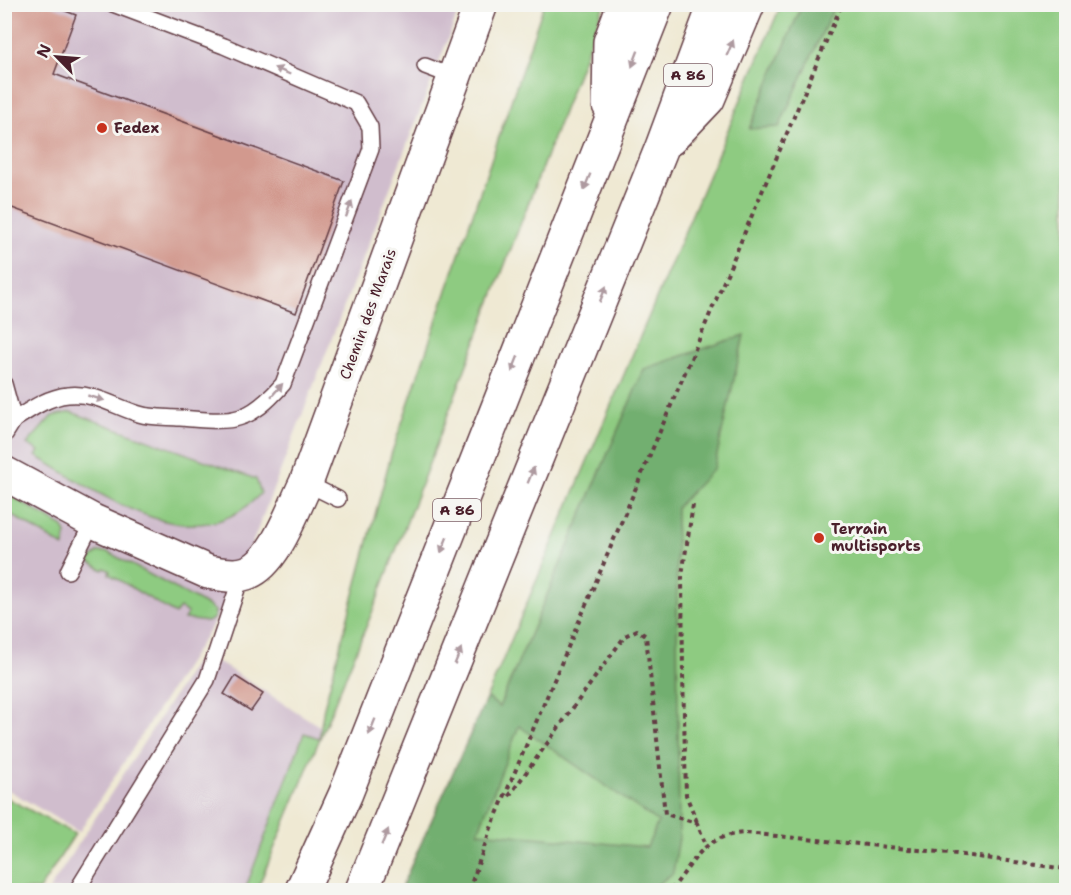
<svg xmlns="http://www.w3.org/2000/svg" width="1071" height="895" viewBox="0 0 1071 895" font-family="'Shantell Sans',sans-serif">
<rect width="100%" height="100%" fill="#f6f6f2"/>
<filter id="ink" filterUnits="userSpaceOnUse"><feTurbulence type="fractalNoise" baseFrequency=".0167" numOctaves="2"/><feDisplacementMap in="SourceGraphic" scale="12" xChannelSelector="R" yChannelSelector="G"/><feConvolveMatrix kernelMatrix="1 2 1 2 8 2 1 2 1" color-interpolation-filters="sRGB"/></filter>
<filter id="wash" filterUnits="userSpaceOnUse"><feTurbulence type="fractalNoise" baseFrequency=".008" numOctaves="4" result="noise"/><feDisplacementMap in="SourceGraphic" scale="24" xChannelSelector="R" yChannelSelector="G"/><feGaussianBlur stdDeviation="1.35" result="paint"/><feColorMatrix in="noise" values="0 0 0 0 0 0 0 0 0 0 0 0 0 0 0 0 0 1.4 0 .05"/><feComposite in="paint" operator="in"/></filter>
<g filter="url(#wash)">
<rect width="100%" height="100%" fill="#efe9d3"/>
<g fill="#d0bdcd">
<path d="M5,5H461L233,593L79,832L5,788Z"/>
<path d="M202,652L324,729L254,890H49Z"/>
</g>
<g fill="#8ecb81" stroke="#6c7556" stroke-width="1.5">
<path d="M544,4L604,5L374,608L257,890H245L304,733L319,738L324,707L391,455Z"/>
<path d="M781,5H1066V890H417L499,708L487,697Z"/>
<path d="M71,412L256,479L261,493C195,566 102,494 36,456L39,451L27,444L52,416Z"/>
<path d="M5,492L63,527L66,534L64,547L5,511Z"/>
<path d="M98,552H108L210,607L215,611L214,618L208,622L184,619L188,613L180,608L175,614L109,574L110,571L105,568L103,570L88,561Z"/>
<path d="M5,797L75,834L39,890H5Z"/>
</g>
<g fill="#72af6f" stroke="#5e674d" stroke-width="1.5" fill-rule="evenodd">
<path d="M802,5H835L779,127L749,129Z"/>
<path d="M744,335L714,468L676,508L679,838L673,873L650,890H400L487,697L499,707L644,369ZM519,726L658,822L647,847L478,832Z"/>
</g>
<g id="blocks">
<g fill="#d2998e">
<path d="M10,4H47L76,15L54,74L344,181L296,313L4,205V18Z"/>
<path d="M235,676L263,694L251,711L224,694Z"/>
</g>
</g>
</g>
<g filter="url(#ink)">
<use href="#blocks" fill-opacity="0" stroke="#633d44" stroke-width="1.5"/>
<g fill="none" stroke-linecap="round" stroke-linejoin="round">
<defs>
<g id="service">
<path d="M425,66L454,77"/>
<path d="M4,384L14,420C31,409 48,397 68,395C95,392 115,407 139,414C152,418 167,417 180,418C232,422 246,426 283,384L371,149L370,127L356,103L224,46L113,4"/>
<path d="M4,436L14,420"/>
<path d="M306,483L338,499"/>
<path d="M68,571L93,521"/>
<path d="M77,890L207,680L242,574"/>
</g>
<path id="tertiary" d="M4,473L93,521L208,572C221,574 236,578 249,572C275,562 294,507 306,483L481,4"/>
<g id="motorway">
<path d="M609,105L610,42L624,4"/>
<path d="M670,139L708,99L748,4"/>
<path d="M302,890L346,793L657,4"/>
<path d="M362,890L662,147L715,4"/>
</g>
</defs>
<use href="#service" stroke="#633d44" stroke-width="18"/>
<use href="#tertiary" stroke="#633d44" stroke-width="36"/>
<use href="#motorway" stroke="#633d44" stroke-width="36"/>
<g stroke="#633d44" stroke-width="4" stroke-dasharray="4.5 4.5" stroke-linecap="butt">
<path d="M693,505L682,575L683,675L686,795L697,822"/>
<path d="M509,796L625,636L637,630L646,636L665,814L697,823L706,845"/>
<path d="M469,890L491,828L842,4"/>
<path d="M671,890C696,860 702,835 746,833L949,853L1066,869"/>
</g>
<use href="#service" stroke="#fff" stroke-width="15"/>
<use href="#tertiary" stroke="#fff" stroke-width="33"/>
<use href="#motorway" stroke="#fff" stroke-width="33"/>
</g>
<defs><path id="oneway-solid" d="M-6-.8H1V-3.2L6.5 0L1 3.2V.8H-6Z" transform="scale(1.5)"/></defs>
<g fill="#ae9aa0">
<use href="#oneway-solid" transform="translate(730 48) rotate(-67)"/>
<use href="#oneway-solid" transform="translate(635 59) rotate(111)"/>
<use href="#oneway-solid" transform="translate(282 71) rotate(-157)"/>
<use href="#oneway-solid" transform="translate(587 182) rotate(112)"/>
<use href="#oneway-solid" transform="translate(349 209) rotate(-70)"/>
<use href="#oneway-solid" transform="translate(603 294) rotate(-68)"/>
<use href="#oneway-solid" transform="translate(515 364) rotate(112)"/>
<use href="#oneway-solid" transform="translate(277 390) rotate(-49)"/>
<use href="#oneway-solid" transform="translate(96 398) rotate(16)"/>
<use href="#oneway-solid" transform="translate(531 475) rotate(-68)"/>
<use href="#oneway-solid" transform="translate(444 545) rotate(112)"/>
<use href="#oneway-solid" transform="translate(458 656) rotate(-68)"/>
<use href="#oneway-solid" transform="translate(372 727) rotate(112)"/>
<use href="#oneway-solid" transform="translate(385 837) rotate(-67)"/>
</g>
</g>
<g fill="#c8321e" stroke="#f6f6f2" stroke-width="2">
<circle cx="102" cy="128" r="6"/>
<circle cx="819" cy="538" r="6"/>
</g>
<g text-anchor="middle" stroke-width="6" stroke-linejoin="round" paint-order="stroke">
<g fill="#f6f6f2" stroke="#7e6067" stroke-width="1.5">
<rect x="664" y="64" width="48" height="22" rx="4.5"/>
<rect x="433" y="499" width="48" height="22" rx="4.5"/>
</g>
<g font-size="14" font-weight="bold" fill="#4a1f2b">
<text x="688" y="80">A 86</text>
<text x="457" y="515">A 86</text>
</g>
<g font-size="15" font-weight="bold" fill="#4a1f2b" stroke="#f6f6f2" text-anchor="start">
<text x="114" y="133">Fedex</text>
<text x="831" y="534">Terrain<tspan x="831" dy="17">multisports</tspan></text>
</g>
<g font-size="15" fill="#4a1f2b" stroke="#f6f6f2">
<text transform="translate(368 314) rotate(-70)" y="5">Chemin des Marais</text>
</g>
</g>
<rect width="1071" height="895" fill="none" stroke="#f6f6f2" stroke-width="24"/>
<g transform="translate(57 57) rotate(295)" stroke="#f6f6f2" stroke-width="4.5" paint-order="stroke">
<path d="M0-4.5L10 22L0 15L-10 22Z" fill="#4a1f2b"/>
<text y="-9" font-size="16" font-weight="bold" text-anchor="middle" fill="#4a1f2b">N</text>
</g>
</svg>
